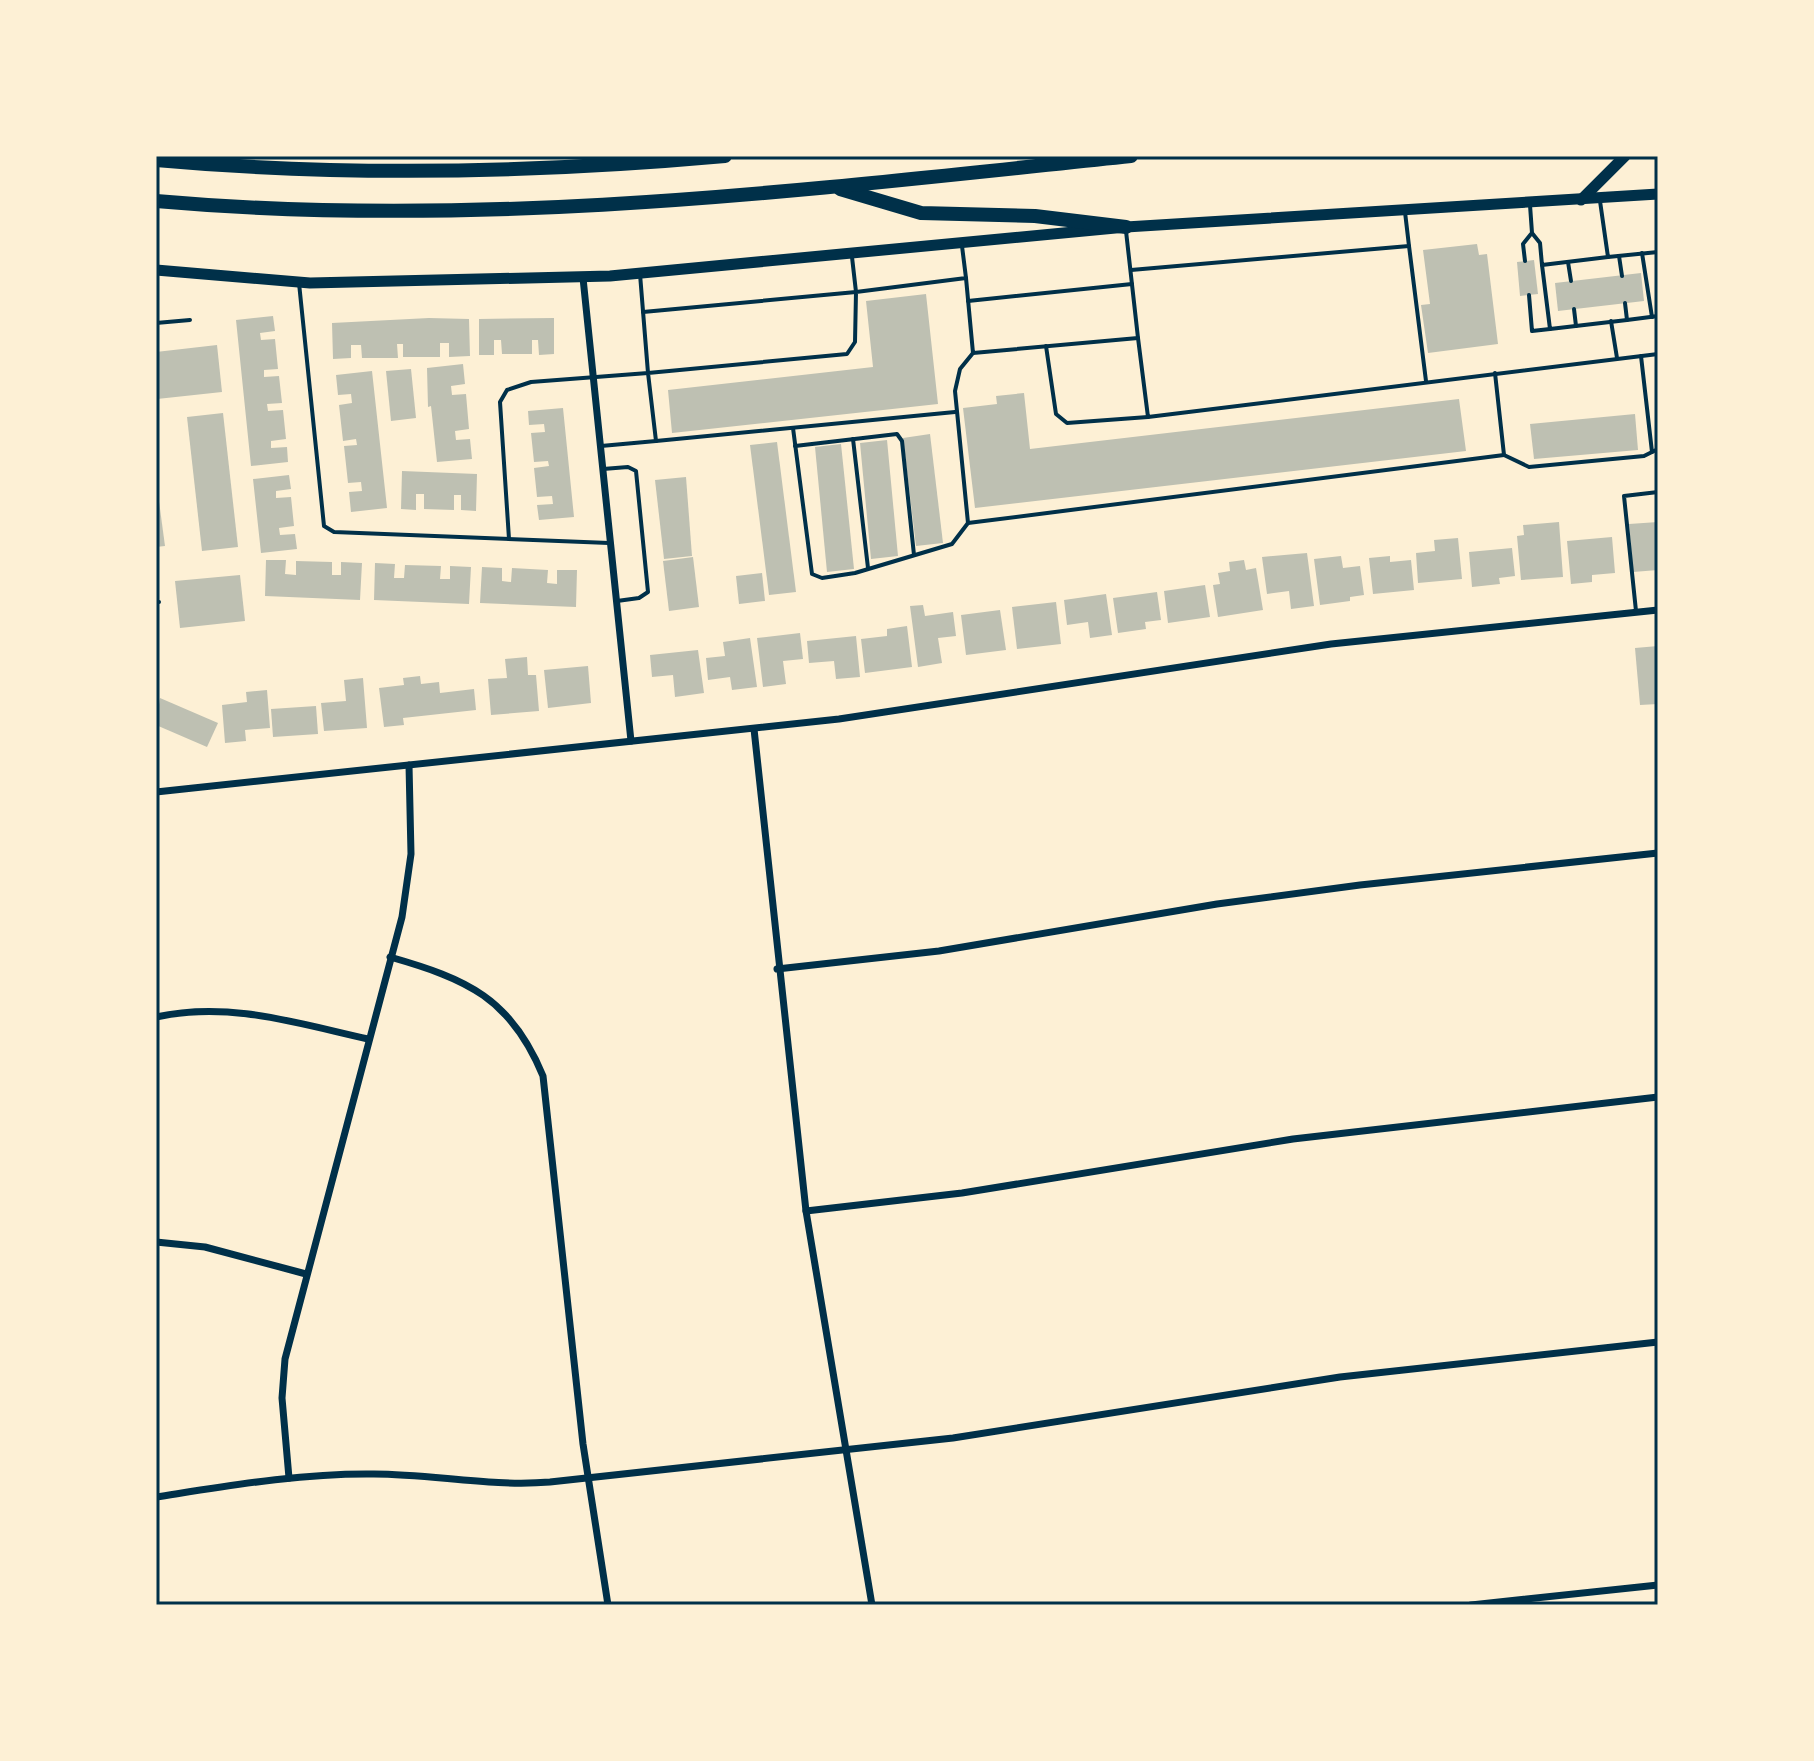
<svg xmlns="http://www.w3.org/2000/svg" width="1814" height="1761" viewBox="0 0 1814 1761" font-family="Overpass,sans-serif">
<rect width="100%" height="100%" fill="#fdf0d5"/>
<g fill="#bec0b2">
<path d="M1477,244L1479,255L1487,254L1498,344L1428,353L1421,305L1430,304L1423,250Z"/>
<path d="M1534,260L1538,294L1520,296L1517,262Z"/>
<path d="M1641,273L1644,301L1558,311L1555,283Z"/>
<path d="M926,294L938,404L672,433L668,390L873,367L866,301Z"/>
<path d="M273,316L275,331L260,333L261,340L275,339L278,369L264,370V377L279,376L282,403L267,404L268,411L283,410L286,439L271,441V448L287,447L288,462L251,466L236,320Z"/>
<path d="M429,318L469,319L470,356L449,357V343H440V357H403V344H397L398,358H362L361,345H351V358L333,359L332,323Z"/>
<path d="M554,318V354L539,355L538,340H532V354H502L501,340H494V355H479V319Z"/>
<path d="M217,345L222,392L157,399L156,352Z"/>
<path d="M463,364L465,384L451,386L452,395L466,394L469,429L455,431L456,440L470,439L472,459L437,462L431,406L428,407L427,368Z"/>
<path d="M411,369L416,418L391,421L386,371Z"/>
<path d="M372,371L387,508L351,512L349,492L362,491L361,482L348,483L344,446L357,445L356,439L343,441L339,405L352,403L351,394L338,395L336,375Z"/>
<path d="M1024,393L1030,449L1459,399L1466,451L975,508L963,408L997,404L996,396Z"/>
<path d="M563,408L574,517L539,520L537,505L553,504L552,496L537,497L534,468L549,466L548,461L534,462L531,433L545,432L544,424L529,425L528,411Z"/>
<path d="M223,413L238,547L202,551L187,417Z"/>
<path d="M1635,414L1638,450L1534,459L1530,424Z"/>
<path d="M930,434L943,543L916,546L903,438Z"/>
<path d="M887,440L898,556L871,559L860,443Z"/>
<path d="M777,442L796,592L769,595L750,445Z"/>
<path d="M841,444L854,569L827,572L815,447Z"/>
<path d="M402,471L477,474L476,511L461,510V495H454V510L424,509V494H416V510L401,509Z"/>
<path d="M289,475L291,489L276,491V498L291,497L294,526L279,528L280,535L295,534L297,549L261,553L253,479Z"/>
<path d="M686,477L692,556L664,559L655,480Z"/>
<path d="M156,479L165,546L156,547Z"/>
<path d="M1559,522L1563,577L1521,580L1517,536L1524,535L1523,525Z"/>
<path d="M1658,522V570L1633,572L1629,524Z"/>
<path d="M1612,537L1615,573L1592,575V582L1571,584L1567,541Z"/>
<path d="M1458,538L1462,579L1418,583L1416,553L1435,551L1434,540Z"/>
<path d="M1512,548L1515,576L1499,578L1500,584L1472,587L1469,552Z"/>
<path d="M1307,553L1314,606L1291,609L1289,591L1267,594L1262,557Z"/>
<path d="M1341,556L1343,568L1360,566L1364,595L1350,597V601L1320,605L1314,559Z"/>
<path d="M1390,556V562L1411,560L1414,590L1373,594L1369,558Z"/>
<path d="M693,557L699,607L669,611L663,561Z"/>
<path d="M266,560H286L285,574L296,575V561L332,562V575H341V562L362,563L360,600L265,596Z"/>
<path d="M1244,560L1246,570L1256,568L1263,610L1218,617L1213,585L1220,584L1218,573L1230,571L1229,562Z"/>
<path d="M375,563L395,564L394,578H404L405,565L441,566L440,579H450V566L471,567L469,604L374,600Z"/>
<path d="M482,567L502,568V581L511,582L512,568L548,570L547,583L557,584V570H577L576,607L480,603Z"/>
<path d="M762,573L765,601L739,604L736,576Z"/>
<path d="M240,575L245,621L180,628L175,581Z"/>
<path d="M1205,585L1210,617L1168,623L1164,591Z"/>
<path d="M1157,592L1161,620L1145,622L1146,629L1118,633L1113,598Z"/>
<path d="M1106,594L1112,635L1090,638L1088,622L1067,625L1064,600Z"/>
<path d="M1056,602L1061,644L1017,649L1012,607Z"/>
<path d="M923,605L925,616L953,612L956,636L938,638L942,663L918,667L910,606Z"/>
<path d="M1000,610L1006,650L966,655L961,615Z"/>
<path d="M907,626L912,667L865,673L861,639L887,636V629Z"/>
<path d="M800,633L803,659L783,661L786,684L763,687L757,638Z"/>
<path d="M856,636L860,677L836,679L834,661L809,663L807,641Z"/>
<path d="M750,638L757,687L732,690L730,677L708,680L706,658L725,656L723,642Z"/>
<path d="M1658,646V704L1640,705L1635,648Z"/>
<path d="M698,650L704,693L675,697L673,675L652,677L650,655Z"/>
<path d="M527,657L528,675H536L539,711L491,715L488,679L507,678L505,659Z"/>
<path d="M588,666L591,703L548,708L544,670Z"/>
<path d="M420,676L421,684L439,682L440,693L474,689L476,710L403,718L404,725L384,727L379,688L404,685L403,678Z"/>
<path d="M363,678L367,728L324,731L321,703L346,701L344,680Z"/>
<path d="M267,690L270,728L245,730L246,741L225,743L222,705L247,702L246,692Z"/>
<path d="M160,698L218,723L207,747L156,725Z"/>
<path d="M316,706L318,734L273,737L271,709Z"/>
</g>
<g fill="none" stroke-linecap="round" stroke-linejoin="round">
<g stroke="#003049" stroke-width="4">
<path d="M1600,201L1608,257L1658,252"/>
<path d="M1530,205L1532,233L1540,243L1542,265L1608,257"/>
<path d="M1409,246L1426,381"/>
<path d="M1642,253L1652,317"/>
<path d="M1619,256L1622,276"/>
<path d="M1525,261L1523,244L1531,234"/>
<path d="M1568,262L1571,281"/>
<path d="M1542,265L1550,329L1627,320"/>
<path d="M1131,270L1409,246L1405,212"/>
<path d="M966,278L973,353L1138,338L1126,231"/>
<path d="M299,283L324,526L334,532L609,543"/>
<path d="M1529,295L1532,331L1550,329"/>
<path d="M968,301L1132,284"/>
<path d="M1625,303L1627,320L1658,316"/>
<path d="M1574,309L1576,326"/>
<path d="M643,312L856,292L852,257"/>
<path d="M1611,321L1617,358"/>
<path d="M156,323L190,320"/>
<path d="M1138,338L1148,417L1658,354"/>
<path d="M1046,346L1056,414L1067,423L1148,417"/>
<path d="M973,353L960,369L955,391L968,523L1504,455"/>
<path d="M1641,356L1652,452"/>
<path d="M1495,373L1504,455L1529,467L1644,456L1658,449"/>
<path d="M793,428L812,574L822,578L855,573L952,544L968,523"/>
<path d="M853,439L868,568"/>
<path d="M656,441L955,412"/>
<path d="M601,446L656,441L648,373L847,354L855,342L856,292L966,278L962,246"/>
<path d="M795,446L897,434L902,441L914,555"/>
<path d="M603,469L628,467L636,471L648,592L639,598L617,601"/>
<path d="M509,539L500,402L507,390L531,382L648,373L640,274"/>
<path d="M156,602H159"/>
<path d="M1636,611L1624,496L1658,492"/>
</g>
<g stroke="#003049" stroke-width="7">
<path d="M583,278L631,741"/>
<path d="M754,729L806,1211L872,1605"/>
<path d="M156,792L839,719L1331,644L1658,610"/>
<path d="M390,957C467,979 511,998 543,1076L583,1444L608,1605"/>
<path d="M777,969L939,951L1217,904L1360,885L1658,853"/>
<path d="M156,1017C229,1001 296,1023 368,1039"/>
<path d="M806,1211L962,1193L1293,1139L1658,1097"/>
<path d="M156,1242L205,1247L306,1274"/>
<path d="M289,1478L282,1398L285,1359L402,917L411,854L409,765"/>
<path d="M156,1497C227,1486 301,1473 374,1474C433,1474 490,1487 550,1482L953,1438L1340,1377L1658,1342"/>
<path d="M1471,1605L1658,1585"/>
</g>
<g stroke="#003049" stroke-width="11">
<path d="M1581,200L1625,156"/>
<path d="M156,270L310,283L610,276L1126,227L1658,194"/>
</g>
<g stroke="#003049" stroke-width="14">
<path d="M156,160C345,177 536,173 725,156"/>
<path d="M840,189L921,213L1035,216L1126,227"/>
<path d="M156,201C484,230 805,190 1131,156"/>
</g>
</g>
<rect width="1814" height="1761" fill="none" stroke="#fdf0d5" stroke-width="316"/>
<rect x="158" y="158" width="1498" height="1445" fill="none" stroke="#003049" stroke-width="3"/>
</svg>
